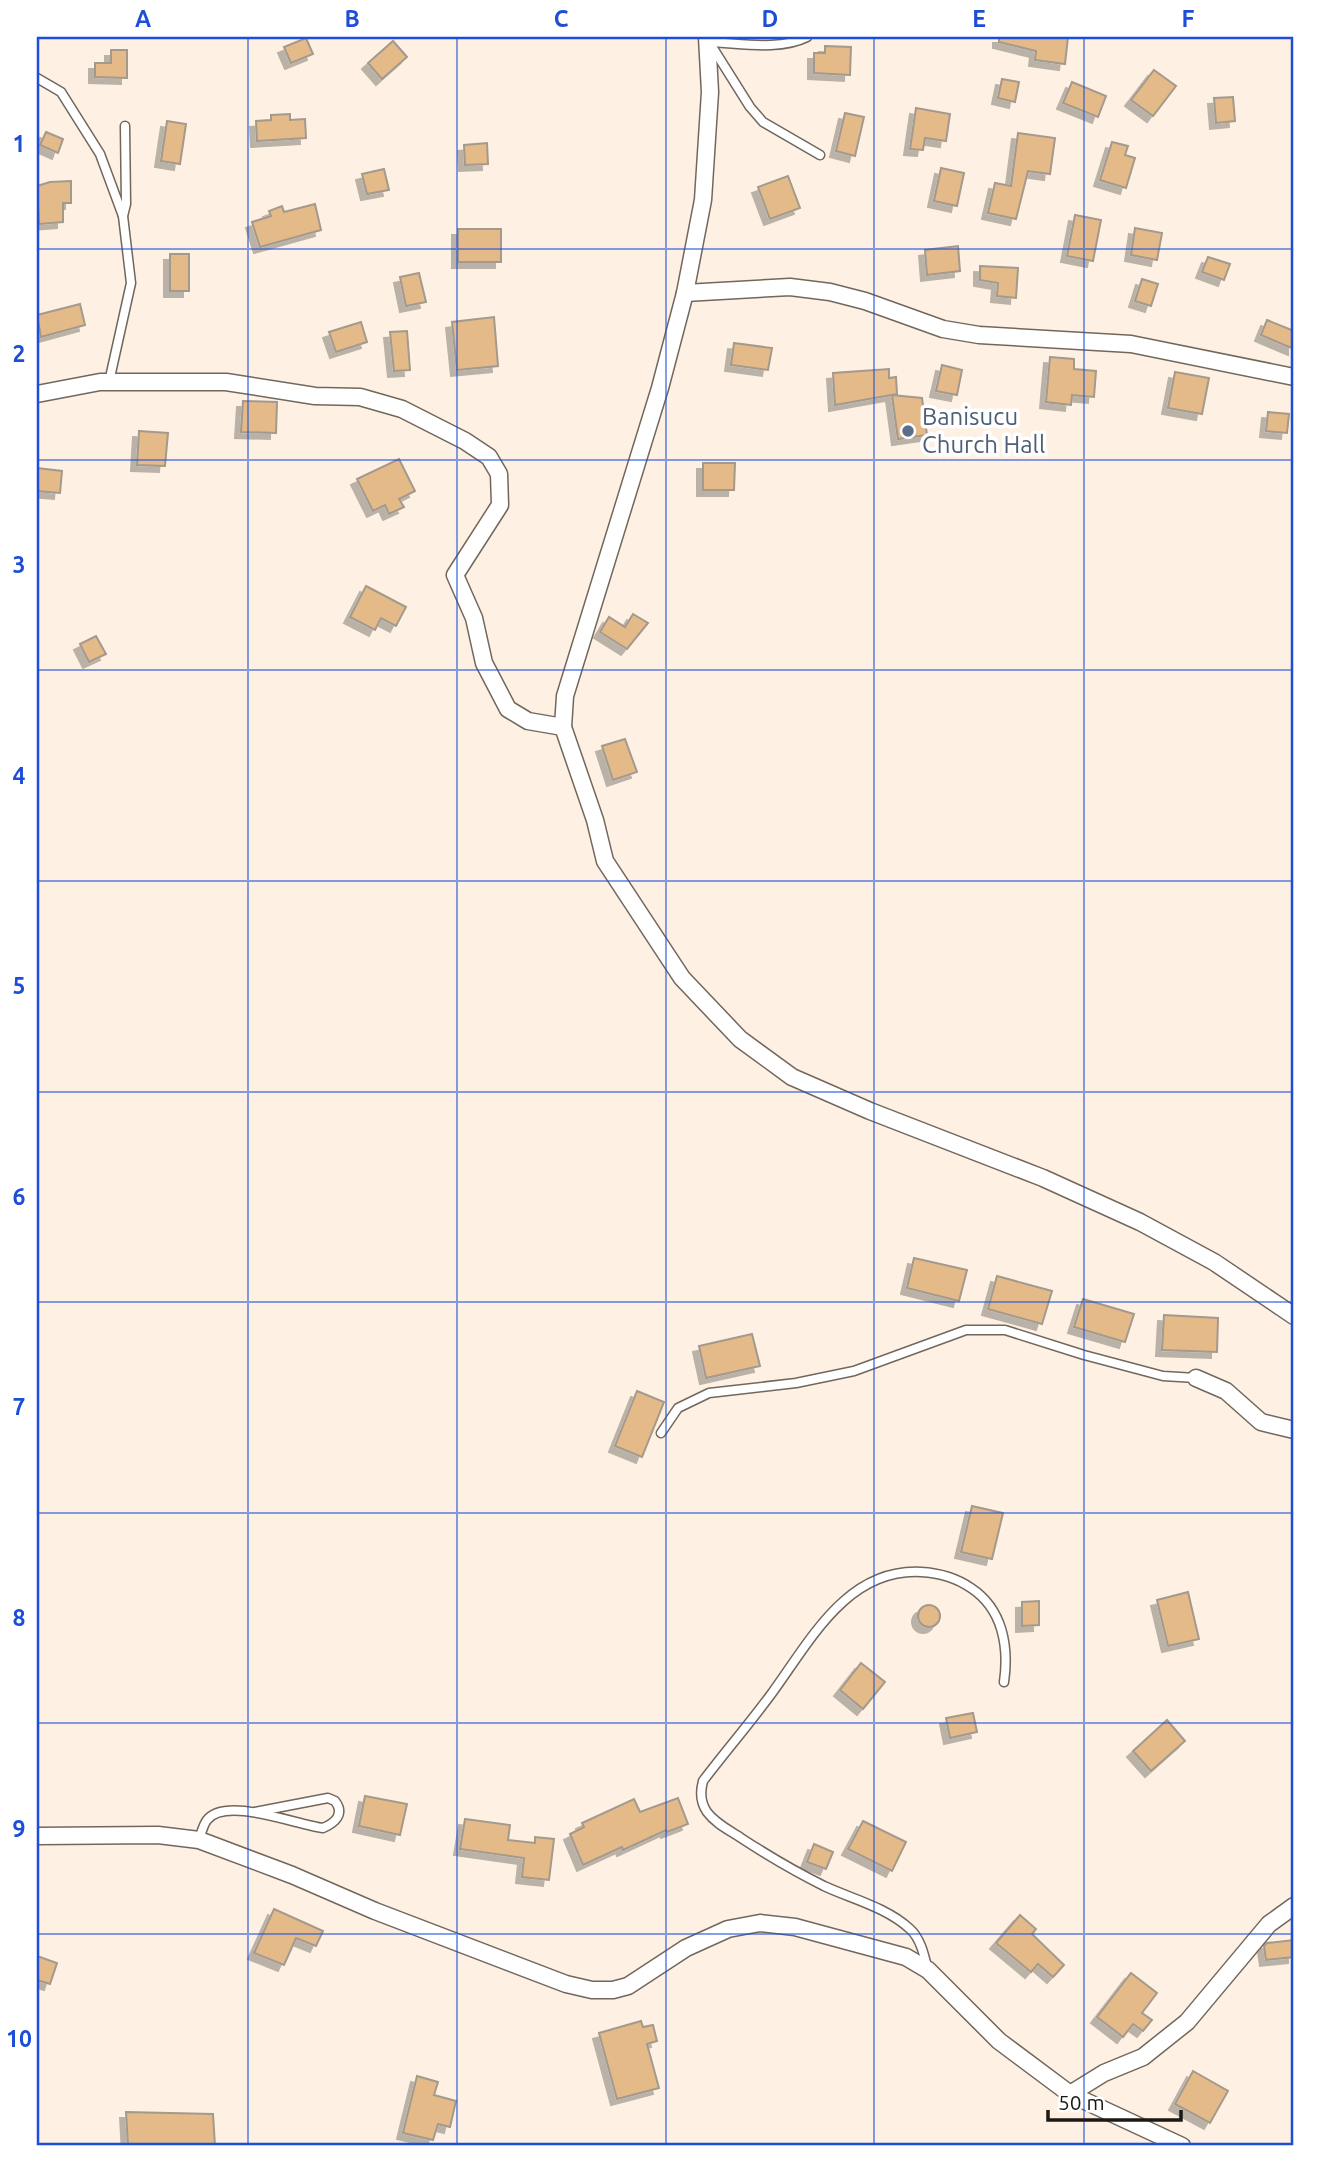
<svg xmlns="http://www.w3.org/2000/svg" width="1331" height="2183" viewBox="0 0 1331 2183" font-family="Ubuntu,sans-serif">
<defs>
<filter id="shadow"><feDropShadow dx="-6" dy="6" stdDeviation="0" flood-color="#0004"/></filter>
</defs>
<rect width="100%" height="100%" fill="#fef1e4"/>
<g fill="#e5ba89" stroke="#a4998d" stroke-width="2" filter="url(#shadow)">
<path d="M999,37H1068L1065,64L1035,60L1036,51L999,42Z"/>
<path d="M306,38L313,54L291,63L284,47Z"/>
<path d="M393,41L407,57L382,79L368,63Z"/>
<path d="M825,46L851,47L850,75L814,73V53H825Z"/>
<path d="M111,50H127V78L95,77V63H111Z"/>
<path d="M1154,70L1176,86L1153,116L1131,100Z"/>
<path d="M1002,79L1019,82L1015,102L998,98Z"/>
<path d="M1072,82L1106,96L1098,117L1063,103Z"/>
<path d="M1233,97L1235,121L1216,123L1214,98Z"/>
<path d="M916,108L950,114L946,141L925,138L923,150L910,149Z"/>
<path d="M845,113L864,117L855,156L836,151Z"/>
<path d="M290,114V120L305,119L306,138L257,141L256,121L271,120V115Z"/>
<path d="M167,121L186,124L180,164L161,161Z"/>
<path d="M46,132L63,139L58,153L40,145Z"/>
<path d="M1018,133L1055,138L1050,174L1028,171L1016,219L988,213L995,183L1011,186Z"/>
<path d="M1112,142L1128,146L1125,155L1135,158L1126,188L1100,180Z"/>
<path d="M487,143L488,164L465,165L464,145Z"/>
<path d="M941,168L964,173L957,206L934,201Z"/>
<path d="M384,169L389,190L367,194L362,174Z"/>
<path d="M788,176L800,208L770,219L758,187Z"/>
<path d="M71,181V203H63V222L39,224L37,186L50,182Z"/>
<path d="M315,204L321,230L260,247L252,222L271,216L269,211L282,206L284,212Z"/>
<path d="M1075,215L1101,220L1093,261L1067,256Z"/>
<path d="M1135,228L1162,233L1157,260L1131,255Z"/>
<rect x="458" y="229" width="43" height="33"/>
<path d="M958,246L960,271L927,275L925,250Z"/>
<rect x="170" y="254" width="19" height="37"/>
<path d="M1208,257L1230,264L1224,280L1202,272Z"/>
<path d="M980,266L1018,268L1016,298L997,296L998,283L980,280Z"/>
<path d="M419,273L426,302L406,306L400,277Z"/>
<path d="M1142,279L1158,284L1151,306L1135,301Z"/>
<path d="M80,304L85,325L41,337L37,315Z"/>
<path d="M494,317L498,366L457,370L452,322Z"/>
<path d="M1267,320L1294,331V349L1261,335Z"/>
<path d="M361,322L367,342L336,352L329,332Z"/>
<path d="M407,331L410,370L394,371L390,332Z"/>
<path d="M734,343L772,348L768,370L731,365Z"/>
<path d="M1050,357L1074,359V369L1096,371L1094,397L1072,395L1071,405L1046,402Z"/>
<path d="M942,365L962,370L957,395L936,391Z"/>
<path d="M889,369V378L896,377L897,394L835,405L833,373Z"/>
<path d="M1175,372L1209,378L1202,414L1168,408Z"/>
<path d="M892,395L922,398L927,435L898,439Z"/>
<path d="M243,401L277,402L276,433L241,432Z"/>
<path d="M1268,412L1289,414L1287,433L1266,431Z"/>
<path d="M139,431L168,433L165,466L137,465Z"/>
<path d="M399,459L415,491L399,499L404,507L389,514L385,505L373,511L357,479Z"/>
<path d="M703,463H735L734,490H703Z"/>
<path d="M37,468L62,471L60,493L37,491Z"/>
<path d="M366,586L406,607L396,626L381,618L375,630L350,617Z"/>
<path d="M633,614L648,623L627,649L600,632L609,617L625,627Z"/>
<path d="M96,636L106,654L89,662L80,644Z"/>
<path d="M625,739L637,772L613,780L602,746Z"/>
<path d="M914,1258L967,1270L959,1301L907,1288Z"/>
<path d="M997,1276L1052,1291L1042,1324L988,1309Z"/>
<path d="M1083,1299L1134,1314L1125,1342L1074,1327Z"/>
<path d="M1164,1315L1218,1318L1217,1352L1162,1350Z"/>
<path d="M752,1334L760,1366L706,1378L699,1346Z"/>
<path d="M637,1391L664,1402L642,1457L615,1446Z"/>
<path d="M972,1506L1003,1513L992,1559L961,1552Z"/>
<path d="M1188,1592L1199,1639L1168,1646L1157,1600Z"/>
<path d="M1039,1601V1625L1022,1626V1602Z"/>
<circle cx="929" cy="1616" r="11"/>
<path d="M861,1663L885,1682L863,1709L840,1690Z"/>
<path d="M973,1713L977,1732L950,1738L946,1718Z"/>
<path d="M1167,1720L1185,1741L1151,1771L1133,1751Z"/>
<path d="M365,1796L407,1804L400,1835L359,1826Z"/>
<path d="M678,1798L688,1824L667,1832L666,1830L623,1850L622,1847L583,1865L570,1834L584,1827L582,1823L634,1799L640,1812Z"/>
<path d="M465,1819L510,1825L508,1840L535,1843V1837L554,1839L549,1880L522,1877L524,1858L460,1849Z"/>
<path d="M863,1821L906,1842L892,1871L848,1849Z"/>
<path d="M814,1844L833,1852L826,1869L807,1862Z"/>
<path d="M274,1909L323,1931L316,1946L296,1938L284,1965L254,1953Z"/>
<path d="M1020,1915L1036,1929L1032,1934L1064,1965L1053,1977L1038,1964L1031,1972L996,1943Z"/>
<path d="M1294,1940V1957L1266,1960L1264,1946L1267,1943Z"/>
<path d="M37,1956L57,1963L50,1984L37,1980Z"/>
<path d="M1131,1973L1157,1993L1142,2013L1152,2020L1143,2031L1133,2024L1123,2037L1097,2017Z"/>
<path d="M641,2021L643,2027L653,2025L657,2041L647,2044L659,2088L617,2099L599,2033Z"/>
<path d="M1193,2071L1228,2091L1210,2123L1175,2104Z"/>
<path d="M417,2076L438,2082L434,2095L456,2101L450,2127L438,2124L433,2140L403,2133Z"/>
<path d="M126,2112L213,2114L215,2146H128Z"/>
</g>
<g fill="none" stroke-linecap="round" stroke-linejoin="round">
<defs>
<g id="lane">
<path d="M709,42C740,43 779,51 807,37"/>
<path d="M711,45L750,107L763,122L820,155"/>
<path d="M37,78L61,92L100,154L123,216"/>
<path d="M109,382L131,283L123,216L126,204L125,126"/>
<path d="M661,1433L678,1408L709,1393L796,1383L854,1371L966,1330H1005L1084,1355L1163,1376L1196,1378"/>
<path d="M199,1840C201,1834 203,1825 207,1820C226,1796 297,1825 323,1828C335,1823 345,1814 335,1801L328,1798L255,1812"/>
<path d="M927,1967C924,1954 920,1938 910,1929C886,1907 852,1899 824,1886C796,1872 767,1855 741,1838C729,1830 715,1823 707,1812C700,1802 700,1792 703,1781C725,1752 750,1723 772,1693C810,1641 847,1568 921,1572C940,1573 955,1577 971,1588C1003,1609 1009,1647 1004,1682"/>
</g>
<g id="street">
<path d="M707,37L710,92L703,200L685,293L660,388L565,696L563,727L595,820L605,861L682,978L740,1039L792,1077L870,1111L1043,1178L1140,1222L1214,1262L1294,1316"/>
<path d="M685,293L790,287L830,292L865,301L943,329L979,335L1131,344L1294,377"/>
<path d="M37,394L100,382H226L315,396L360,397L402,409L465,441L489,457L499,474L500,505L455,575L474,618L484,663L508,709L528,721L563,727"/>
<path d="M1196,1378L1226,1391L1261,1422L1294,1430"/>
<path d="M37,1836L158,1835L199,1840L292,1875L375,1911L566,1984L592,1990H613L628,1986L686,1948L728,1929L760,1923L795,1927L906,1957L928,1970L999,2041L1070,2094L1182,2146"/>
<path d="M1070,2094L1104,2073L1143,2057L1187,2022L1269,1924L1294,1906"/>
</g>
</defs>
<use href="#lane" stroke="#71675c" stroke-width="11"/>
<use href="#street" stroke="#71675c" stroke-width="19"/>
<use href="#lane" stroke="#fff" stroke-width="8"/>
<use href="#street" stroke="#fff" stroke-width="16"/>
</g>
<path fill="none" stroke="#1d4ed8" stroke-width="2" stroke-opacity="0.55" d="M248,37V2146M457,37V2146M666,37V2146M874,37V2146M1084,37V2146M37,249H1294M37,460H1294M37,670H1294M37,881H1294M37,1092H1294M37,1302H1294M37,1513H1294M37,1723H1294M37,1934H1294"/>
<circle fill="#5c6f8a" stroke="#fff" stroke-width="2.5" cx="908" cy="431" r="7"/>
<g text-anchor="middle" stroke-width="7" stroke-linejoin="round" paint-order="stroke">
<g font-size="24" fill="#4e5e75" stroke="#fff" text-anchor="start">
<text x="922" y="425">Banisucu<tspan x="922" dy="28">Church Hall</tspan></text>
</g>
</g>
<rect width="1331" height="2183" fill="none" stroke="#ffffff" stroke-width="77"/>
<path d="M1048 2110v10h133v-10" fill="none" stroke="#1c1814" stroke-width="3.5"/>
<text x="1058" y="2110" font-size="21" fill="#1c1814" stroke="#ffffff" stroke-width="5" paint-order="stroke">50 m</text>
<rect x="38" y="38" width="1254" height="2106" fill="none" stroke="#1d4ed8" stroke-width="2.5"/>
<g font-size="23" text-anchor="middle" font-weight="bold" fill="#1d4ed8">
<text x="143" y="27">A</text>
<text x="352" y="27">B</text>
<text x="561" y="27">C</text>
<text x="770" y="27">D</text>
<text x="979" y="27">E</text>
<text x="1188" y="27">F</text>
<text x="19" y="152">1</text>
<text x="19" y="362">2</text>
<text x="19" y="573">3</text>
<text x="19" y="784">4</text>
<text x="19" y="994">5</text>
<text x="19" y="1205">6</text>
<text x="19" y="1415">7</text>
<text x="19" y="1626">8</text>
<text x="19" y="1837">9</text>
<text x="19" y="2047">10</text>
</g>
</svg>
